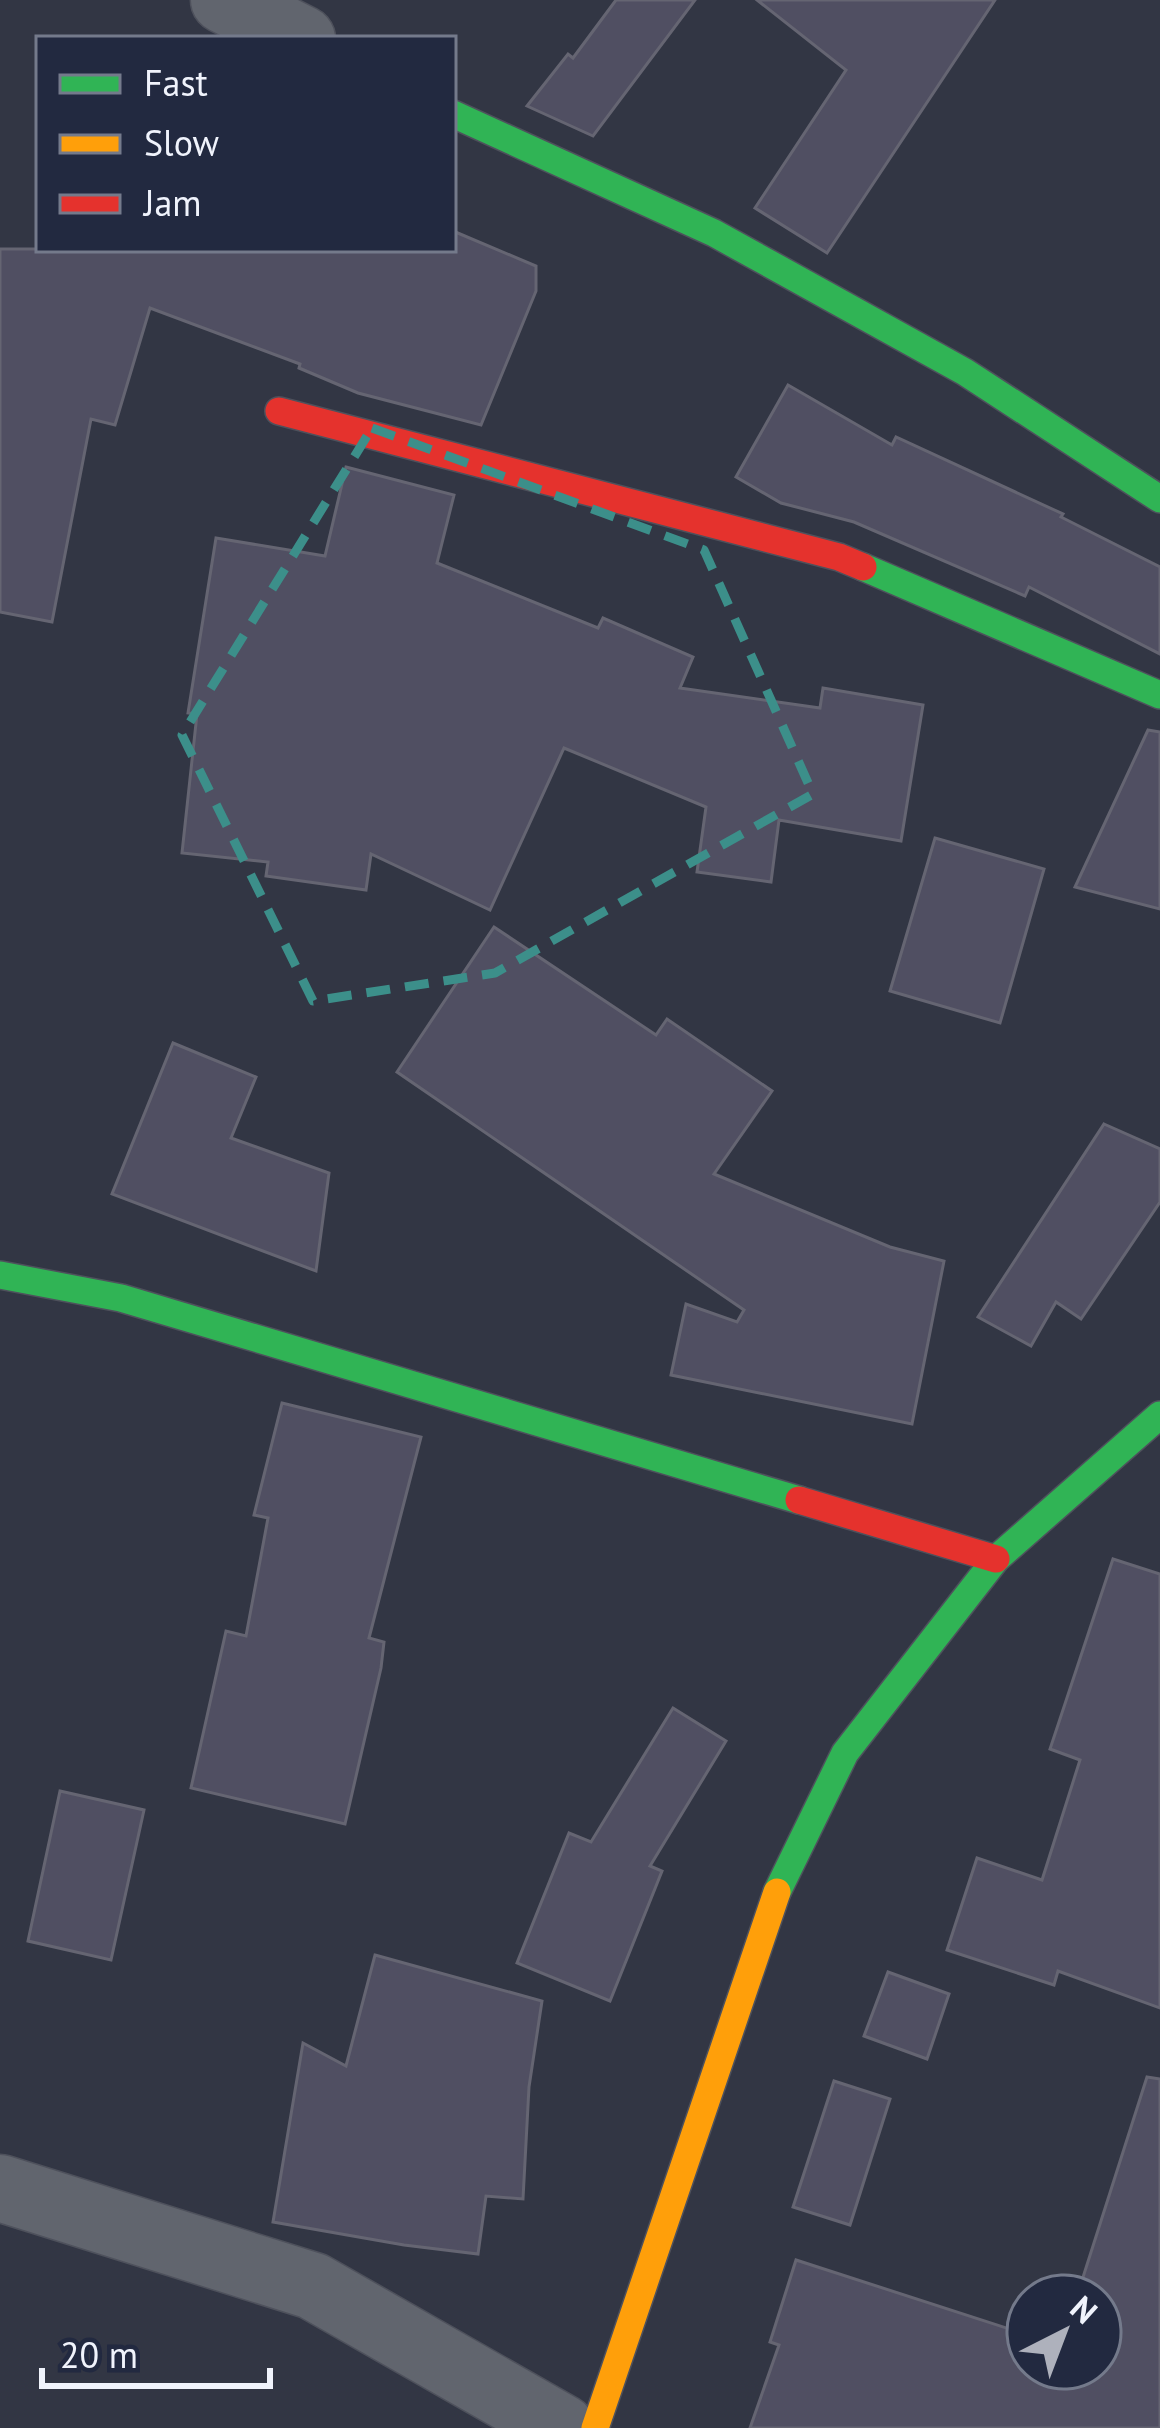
<svg xmlns="http://www.w3.org/2000/svg" width="1160" height="2428" viewBox="0 0 1160 2428" font-family="'PT Sans',sans-serif">
<rect width="100%" height="100%" fill="#323644"/>
<g fill="#504f62" stroke="#656572" stroke-width="3">
<path d="M616,0H695L593,136L527,106L568,54L573,58Z"/>
<path d="M757,0H995L827,253L755,208L846,70Z"/>
<path d="M453,231L536,266V291L481,425L358,393L299,368L300,364L150,308L115,425L91,419L52,622L0,612V249H453Z"/>
<path d="M788,385L892,445L896,437L1063,514L1061,517L1160,567V654L1029,587L1025,596L854,522L781,503L736,477Z"/>
<path d="M346,467L454,495L437,563L598,628L603,618L693,657L680,688L820,708L823,688L923,705L901,841L779,820L771,882L697,872L706,807L564,748L490,910L371,854L366,890L266,876L268,862L182,853L197,714L188,713L216,538L325,556Z"/>
<path d="M1148,730L1160,732V909L1075,887Z"/>
<path d="M935,838L1044,869L1000,1023L890,991Z"/>
<path d="M494,927L656,1035L667,1019L772,1091L714,1174L890,1247L944,1261L912,1424L671,1375L686,1304L737,1322L744,1310L397,1072Z"/>
<path d="M173,1043L256,1077L231,1138L329,1173L316,1271L112,1194Z"/>
<path d="M1104,1124L1160,1149V1202L1081,1319L1056,1302L1031,1346L978,1317Z"/>
<path d="M282,1403L421,1437L369,1638L384,1642L381,1668L345,1824L191,1788L226,1631L246,1636L268,1518L254,1515Z"/>
<path d="M1113,1559L1160,1574V2008L1058,1971L1054,1985L947,1950L977,1858L1042,1880L1080,1760L1050,1749Z"/>
<path d="M673,1708L726,1741L650,1866L662,1871L610,2001L517,1963L569,1833L591,1842Z"/>
<path d="M60,1791L144,1810L111,1960L28,1941Z"/>
<path d="M375,1955L542,2001L529,2087L523,2199L486,2196L478,2254L404,2245L273,2222L303,2043L346,2066Z"/>
<path d="M888,1972L949,1994L927,2059L864,2036Z"/>
<path d="M1147,2077L1160,2079V2428H750L779,2345L770,2342L796,2260L1022,2333L1028,2332V2368H1100V2296H1077Z"/>
<path d="M834,2081L890,2099L850,2225L793,2207Z"/>
</g>
<g fill="none" stroke-linecap="round" stroke-linejoin="round">
<defs>
<g id="street">
<path d="M224,0L302,39"/>
<path d="M0,2188L313,2286L562,2428"/>
</g>
<g id="fast">
<path d="M453,114L714,233L965,372L1160,499"/>
<path d="M863,567L1160,695"/>
<path d="M0,1275L121,1298L799,1500"/>
<path d="M777,1892L845,1753L996,1559L1160,1415"/>
</g>
<path id="slow" d="M595,2428L777,1892"/>
<g id="jam">
<path d="M279,411L839,557L863,567"/>
<path d="M799,1500L996,1559"/>
</g>
</defs>
<use href="#street" stroke="#4e515c" stroke-width="69"/>
<use href="#fast" stroke="#4e515c" stroke-width="30"/>
<use href="#slow" stroke="#4e515c" stroke-width="30"/>
<use href="#jam" stroke="#4e515c" stroke-width="30"/>
<use href="#street" stroke="#61656e" stroke-width="66"/>
<use href="#fast" stroke="#30b455" stroke-width="27"/>
<use href="#slow" stroke="#ff9f0a" stroke-width="27"/>
<use href="#jam" stroke="#e5322d" stroke-width="27"/>
</g>
<path fill="none" stroke="#3c8f8a" stroke-width="9" stroke-dasharray="24 15" stroke-linejoin="round" d="M372,428L704,550L813,794L495,973L313,1001L182,735Z"/>
<rect x="36" y="36" width="420" height="216" fill="#222940" stroke="#747a8b" stroke-width="3"/>
<rect x="60" y="75" width="60" height="18" fill="#30b455" stroke="#747a8b" stroke-width="3"/>
<text x="144" y="96" font-size="36" fill="#f0f3fc">Fast</text>
<rect x="60" y="135" width="60" height="18" fill="#ff9f0a" stroke="#747a8b" stroke-width="3"/>
<text x="144" y="156" font-size="36" fill="#f0f3fc">Slow</text>
<rect x="60" y="195" width="60" height="18" fill="#e5322d" stroke="#747a8b" stroke-width="3"/>
<text x="144" y="216" font-size="36" fill="#f0f3fc">Jam</text>
<g transform="translate(1064 2332) rotate(42)"><circle r="57" fill="#222940" stroke="#747a8b" stroke-width="3"/>
<path d="M0-9L21 45L0 30L-21 45Z" fill="#aeb1bc"/>
<text y="-18" font-size="33" font-weight="bold" text-anchor="middle" fill="#f0f3fc">N</text>
</g>
<path d="M42 2368v18h228v-18" fill="none" stroke="#f0f3fc" stroke-width="6"/>
<text x="60" y="2368" font-size="36" fill="#f0f3fc" stroke="#222940" stroke-width="9" paint-order="stroke">20 m</text>
</svg>
